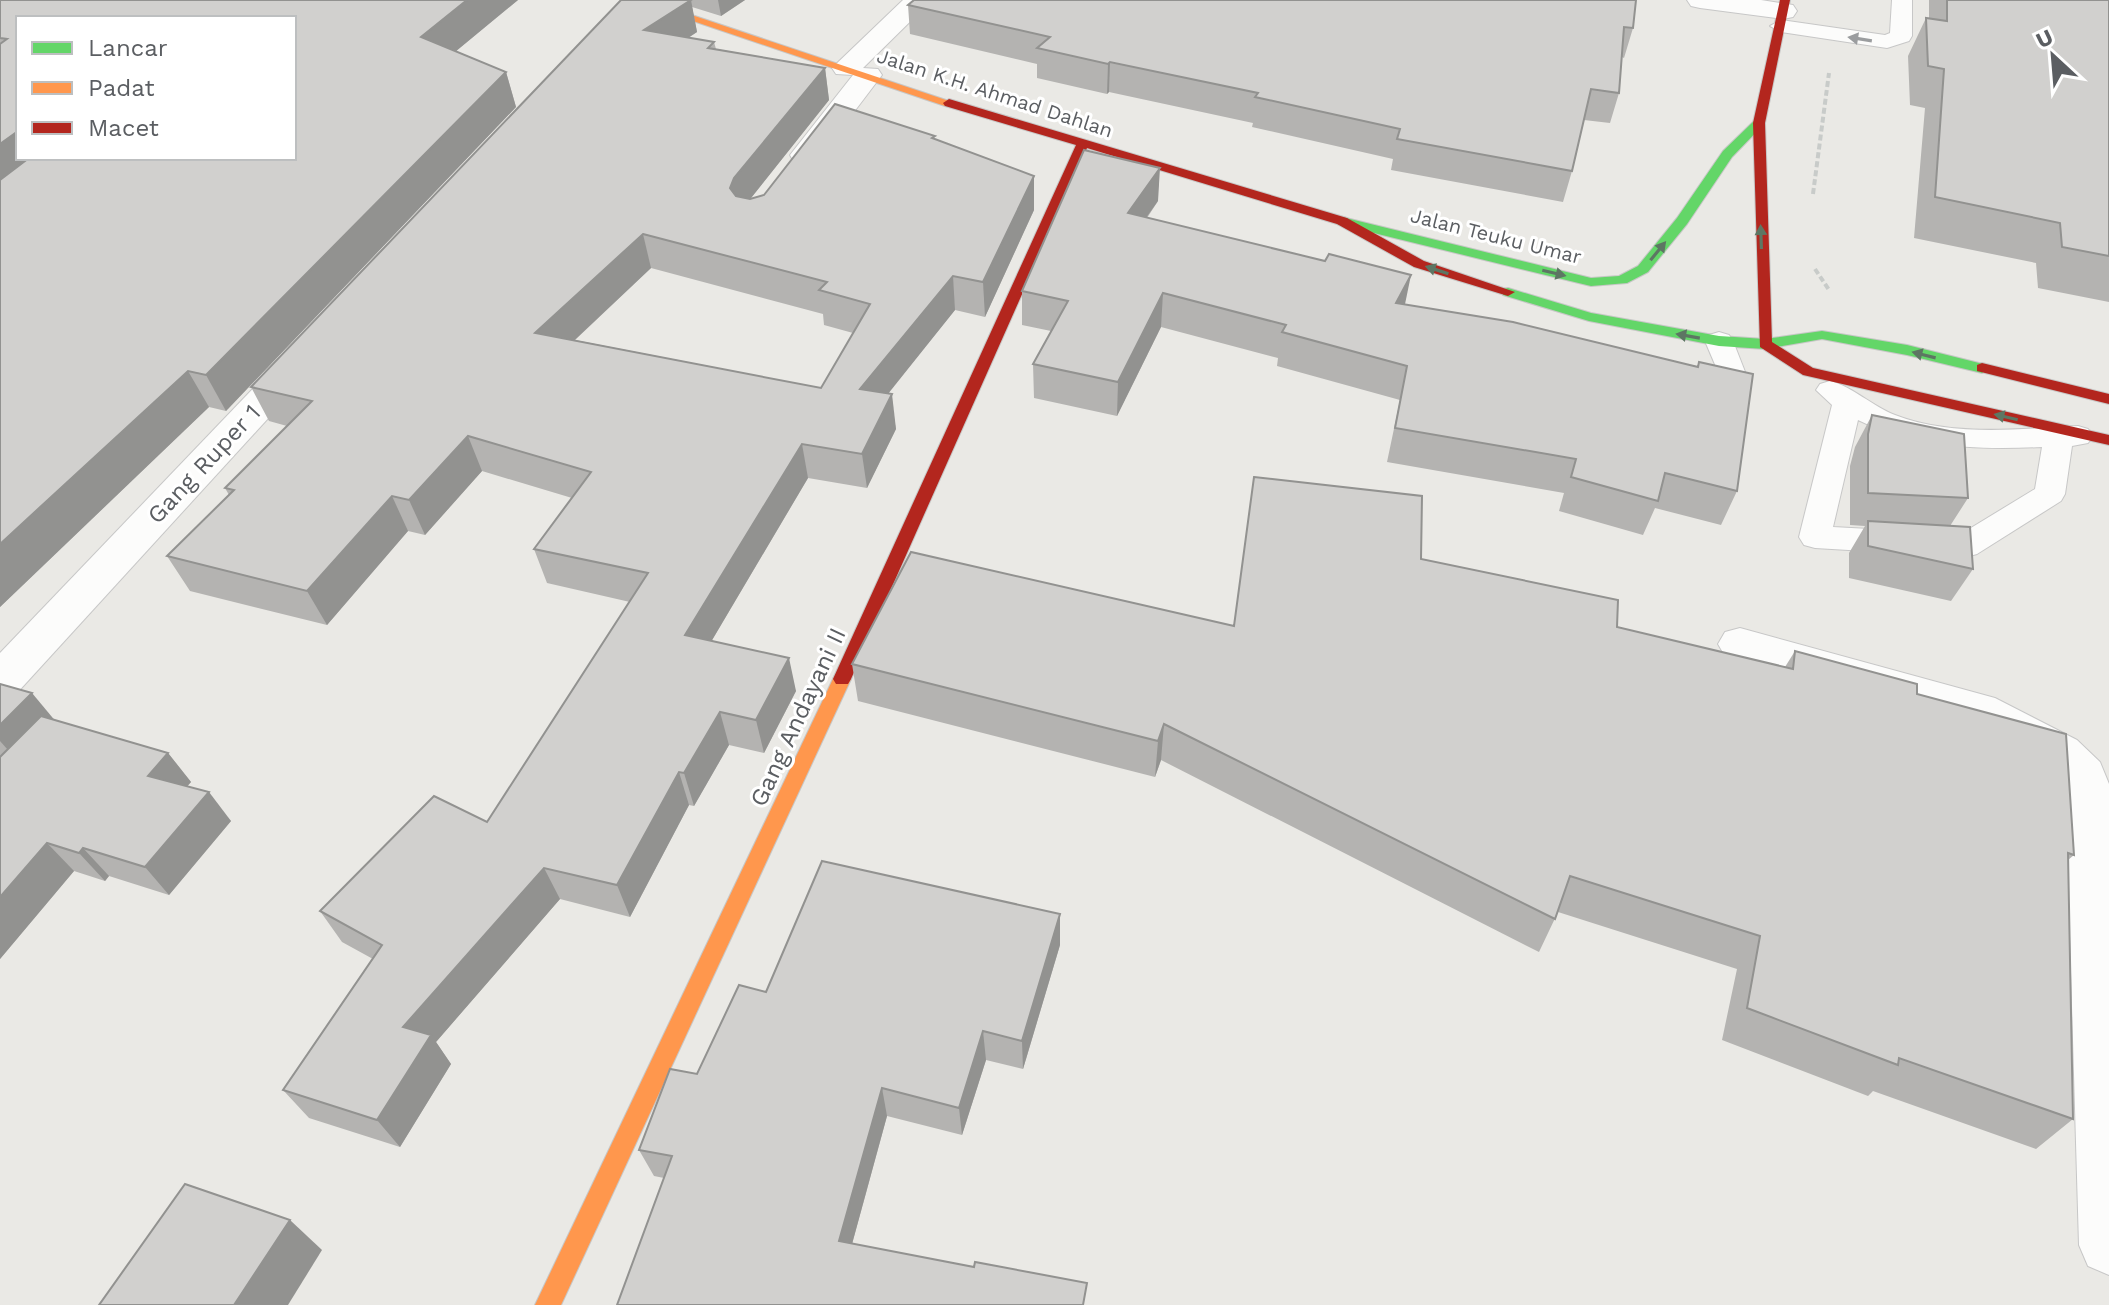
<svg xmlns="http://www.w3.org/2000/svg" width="2109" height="1305" viewBox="0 0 2109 1305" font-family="'Work Sans',sans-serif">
<rect width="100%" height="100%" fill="#eae9e5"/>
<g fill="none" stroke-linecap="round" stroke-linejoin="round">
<defs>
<g id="lane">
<path d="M1892,0H1912V36L1909,41L1887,48L1781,32L1770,26L1781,20L1885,35L1890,33Z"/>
<path d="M1719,332L1729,335L1733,341L1749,382L1745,388L1735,391L1725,388L1705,341L1709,335Z"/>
<path d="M1830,381C1853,387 1872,406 1895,415C1951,437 2019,429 2078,426L2088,429L2093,436L2088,443L2072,446L2065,494L2061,501L1977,554L1966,557L1815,548L1804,545L1799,537L1832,405L1816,390L1820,384ZM1858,420C1916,448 1978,450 2042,447L2035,489L1961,534L1833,527Z"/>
</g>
<g id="street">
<path d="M903,0H932L863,68L878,69L882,75L816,162L805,164L794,162L790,155L853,75L836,74L832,68Z"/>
<path d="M1687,0H1761L1793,5L1797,11L1793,17L1783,19L1700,8L1691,6Z"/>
<path d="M302,348L315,351L320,359L315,367L16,694L0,699V653L289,351Z"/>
<path d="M1740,628L1995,698L2077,740L2100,762L2109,784V1275L2088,1266L2079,1245L2066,801L2062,785L2045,766L1965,725L1725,656L1718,644L1725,632Z"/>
</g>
<g id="fast">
<path d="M1755,120L1765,123L1732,157L1687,224L1648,272L1627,283L1591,286L1337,224L1335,221L1342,217L1591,278L1619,276L1638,266L1677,218L1723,151Z"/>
<path d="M1508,288L1591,313L1719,336L1765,339L1822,331L1907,345L1987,365L1989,368L1982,373L1907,355L1822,339L1765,349L1719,346L1589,321L1503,295V289Z"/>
</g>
<g id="slow">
<path d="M631,0H647L955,103L945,106Z"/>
<path d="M842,672L848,674L851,679L561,1305H535L833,679L836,674Z"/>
</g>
<g id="jam">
<path d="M1780,0H1790L1765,123L1772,342L1813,368L2109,435V445L1803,375L1760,347L1753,123Z"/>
<path d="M949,99L1347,218L1424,261L1515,292L1508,296L1414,267L1337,224L1087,148L851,679L848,684H836L833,679L1076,145L945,106L943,103Z"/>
<path d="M1982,363L2109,394V404L1977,371V365Z"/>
</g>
</defs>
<use href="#lane" stroke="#c7c7c7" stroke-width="2"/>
<use href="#street" stroke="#c7c7c7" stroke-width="2"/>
<use href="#fast" stroke="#c7c7c6" stroke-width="2"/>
<use href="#slow" stroke="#c7c7c6" stroke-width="2"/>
<use href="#jam" stroke="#c7c7c6" stroke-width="2"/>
<g stroke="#c8cbc9" stroke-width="4" stroke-dasharray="6 3" stroke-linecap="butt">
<path d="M1813,194L1829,73"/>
<path d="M1815,269L1829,290"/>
</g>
<use href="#lane" fill="#fcfcfb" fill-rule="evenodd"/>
<use href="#street" fill="#fcfcfb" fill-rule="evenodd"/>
<use href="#fast" fill="#63d668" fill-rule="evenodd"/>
<use href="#slow" fill="#ff974d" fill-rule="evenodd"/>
<use href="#jam" fill="#b3261e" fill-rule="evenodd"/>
</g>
<g fill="#b4b3b1" fill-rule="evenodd">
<path d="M0,0H518L456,51L506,72L516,107L226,411L209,407L0,607ZM18,18L294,158H18Z"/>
<path d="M621,0H745L721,16L692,7L697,32L688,38L714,42L716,49L825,68L829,100L750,199L935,140L1034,210L985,317L955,310L888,393L896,429L867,488L808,478L712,640L796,691L764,753L729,745L694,806L689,805L630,917L560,899L436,1042L451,1064L400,1147L309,1118L283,1090L373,959L342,942L320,911L487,822L630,602L547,583L534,549L572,498L482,471L425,535L408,531L327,625L190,591L167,556L229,495L225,488L287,426L269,421L251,387ZM651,268L823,314L824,325L853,333L821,388L575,340Z"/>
<path d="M1636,0L1633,28L1624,58L1622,57L1619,93L1610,123L1584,120L1572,171L1563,202L1391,170L1393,159L1252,127L1253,123L1109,92L1107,94L1037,78V64L910,34L908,5Z"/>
<path d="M1929,0H2109V302L2038,288L2036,263L1914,238L1925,108L1910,105L1908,56L1926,18H1929Z"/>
<path d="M1158,201L1147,218L1405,305L1697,367L1699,362L1737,491L1721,525L1655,508L1643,535L1559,511L1564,493L1387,462L1400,400L1277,366L1278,358L1161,327L1117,416L1034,398L1033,364L1051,331L1022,325V291Z"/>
<path d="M1872,415L1968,498L1950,526L1973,569L1951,601L1849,578V553L1865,526L1850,525V466L1855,447Z"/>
<path d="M1421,559L1617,627L1785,667L1795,651L1917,694L2074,855L2068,860L2073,1119L2036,1149L1873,1091L1868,1096L1722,1040L1737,969L1558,912L1539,952L1161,760L1155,777L858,701L852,664L1234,626Z"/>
<path d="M0,684L54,720L168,753L191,782L187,786L231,821L169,895L109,876L105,881L74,871L0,959Z"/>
<path d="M1060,945L1023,1069L986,1060L962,1135L887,1116L852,1244L974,1267L1087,1283L617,1305L664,1178L654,1176L639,1150L697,1074L766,992Z"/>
</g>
<g fill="#929290">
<path d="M467,0H518L432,71L421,37Z"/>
<path d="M691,0L697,32L651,62L644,30Z"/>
<path d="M718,0H745L721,16Z"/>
<path d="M1110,62L1109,92L1107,94L1108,64Z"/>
<path d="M825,68L829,100L740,212L730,188L734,178Z"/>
<path d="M506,72L516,107L226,411L206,375Z"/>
<path d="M18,131V158H50L0,194V144Z"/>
<path d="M1160,168L1158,201L1126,246L1128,213Z"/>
<path d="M1034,176V210L985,317L983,282Z"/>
<path d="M643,234L651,268L546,367L535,333Z"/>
<path d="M1411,275L1404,309L1396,303Z"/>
<path d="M953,276L955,310L864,424L860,389Z"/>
<path d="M1163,293L1161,327L1117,416L1118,382Z"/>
<path d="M188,371L209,407L0,607V544Z"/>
<path d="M892,394L896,429L867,488L862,454Z"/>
<path d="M468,436L482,471L425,535L409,500Z"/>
<path d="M802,444L808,478L695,669L685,635Z"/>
<path d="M392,496L408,531L327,625L307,591Z"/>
<path d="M789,658L796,691L764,753L756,720Z"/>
<path d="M32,693L62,729L24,768L0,741V725Z"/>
<path d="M720,712L729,745L694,806L684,773Z"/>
<path d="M1164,724L1161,760L1155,777L1158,741Z"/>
<path d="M168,753L191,782L171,805L148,776Z"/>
<path d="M679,772L689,805L630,917L617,885Z"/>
<path d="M209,792L231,821L169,895L145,867Z"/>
<path d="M47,843L74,871L0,959V897Z"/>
<path d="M83,848L109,876L105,881L79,853Z"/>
<path d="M544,868L560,899L436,1042L451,1064L400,1147L377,1120L403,1027Z"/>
<path d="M1060,914V945L1023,1069L1022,1041Z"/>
<path d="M983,1031L986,1060L962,1135L959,1108Z"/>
<path d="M882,1088L887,1116L846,1266L839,1241Z"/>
<path d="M290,1220L322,1250L288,1305H234Z"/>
</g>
<g fill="#d1d0ce" stroke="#929290" stroke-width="2" fill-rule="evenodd">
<path d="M0,0H467L421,37L506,72L206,375L188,371L0,544V180L29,158H294V18H18V131L0,144V44L7,39L0,38Z"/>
<path d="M621,0H691L644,30L714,42L708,48L825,68L734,178L730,188L736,196L750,199L764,195L835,104L935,136L932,138L1034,176L983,282L953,276L860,389L892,394L862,454L802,444L685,635L789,658L756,720L720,712L684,773L679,772L617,885L544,868L403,1027L431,1035L377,1120L283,1090L382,945L320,911L434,796L487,822L648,573L534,549L591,472L468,436L409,500L392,496L307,591L167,556L234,490L225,488L312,401L251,387ZM643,234L827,282L819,290L870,304L821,388L535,333Z"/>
<path d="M914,0H1636L1633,28L1624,27L1619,93L1591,89L1572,171L1397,139L1400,129L1255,97L1258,93L1110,62L1108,64L1037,48L1050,37L908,5Z"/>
<path d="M1947,0H2109V256L2062,247L2060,223L1935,197L1944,69L1928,66L1926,18L1947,21Z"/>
<path d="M1084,150L1160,168L1128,213L1325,261L1329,254L1411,275L1396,303L1513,322L1698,367L1699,362L1753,374L1737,491L1665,473L1658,501L1571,477L1576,459L1395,428L1407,366L1282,332L1286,325L1163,293L1118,382L1033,364L1068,301L1022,291Z"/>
<path d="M1872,415L1964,434L1968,498L1868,493V434Z"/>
<path d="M1254,477L1422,496L1421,559L1618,600L1617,627L1793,669L1795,651L1917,684V694L2066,734L2074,855L2068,853L2073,1119L1899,1058L1898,1065L1747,1008L1760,936L1570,876L1555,919L1164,724L1158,741L852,664L911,552L1234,626Z"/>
<path d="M1868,521L1970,527L1973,569L1868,546Z"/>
<path d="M0,684L32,693L0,725Z"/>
<path d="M41,716L168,753L148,776L209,792L145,867L83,848L79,853L47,843L0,897V757Z"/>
<path d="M822,861L1060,914L1022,1041L983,1031L959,1108L882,1088L839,1241L974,1267L975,1262L1087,1283L1083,1305H617L672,1156L639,1150L670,1069L697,1074L739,985L766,992Z"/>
<path d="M185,1184L290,1220L234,1305H99Z"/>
</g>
<defs><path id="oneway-solid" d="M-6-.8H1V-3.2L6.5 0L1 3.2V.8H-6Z" transform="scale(2)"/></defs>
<use fill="#9b9d9f" href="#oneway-solid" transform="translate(1860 39) rotate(-171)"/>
<g fill="#5d7663">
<use href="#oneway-solid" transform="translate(1761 237) rotate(-92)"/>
<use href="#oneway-solid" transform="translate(1658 251) rotate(-51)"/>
<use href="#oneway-solid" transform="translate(1437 270) rotate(-162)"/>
<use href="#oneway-solid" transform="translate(1554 273) rotate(13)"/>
<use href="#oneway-solid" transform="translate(1688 336) rotate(-170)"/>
<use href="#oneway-solid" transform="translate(1924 355) rotate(-166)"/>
<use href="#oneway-solid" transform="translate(2006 417) rotate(-167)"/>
</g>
<g text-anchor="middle" stroke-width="6" stroke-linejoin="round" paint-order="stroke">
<g font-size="20" fill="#5b5e62" stroke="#fff">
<text transform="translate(995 93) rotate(18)" y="7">Jalan K.H. Ahmad Dahlan</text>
<text transform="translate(1496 236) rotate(14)" y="7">Jalan Teuku Umar</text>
</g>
<g font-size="24" fill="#5b5e62" stroke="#fff">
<text transform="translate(204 464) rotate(-47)" y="8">Gang Ruper 1</text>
<text transform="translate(798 717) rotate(-65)" y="8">Gang Andayani II</text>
</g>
</g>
<rect x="16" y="16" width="280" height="144" fill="#ffffff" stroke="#bdbfc0" stroke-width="2"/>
<rect x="32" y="42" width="40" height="12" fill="#63d668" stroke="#bdbfc0" stroke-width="2"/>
<text x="88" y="56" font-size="24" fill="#5b5e62">Lancar</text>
<rect x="32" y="82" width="40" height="12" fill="#ff974d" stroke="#bdbfc0" stroke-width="2"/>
<text x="88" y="96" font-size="24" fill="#5b5e62">Padat</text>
<rect x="32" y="122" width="40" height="12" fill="#b3261e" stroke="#bdbfc0" stroke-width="2"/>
<text x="88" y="136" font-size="24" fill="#5b5e62">Macet</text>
<g transform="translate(2053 56) rotate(334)" stroke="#ffffff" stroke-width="6" paint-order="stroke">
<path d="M0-6L14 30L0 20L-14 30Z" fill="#5b5e62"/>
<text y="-12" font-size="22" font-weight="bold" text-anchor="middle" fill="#5b5e62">U</text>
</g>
</svg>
